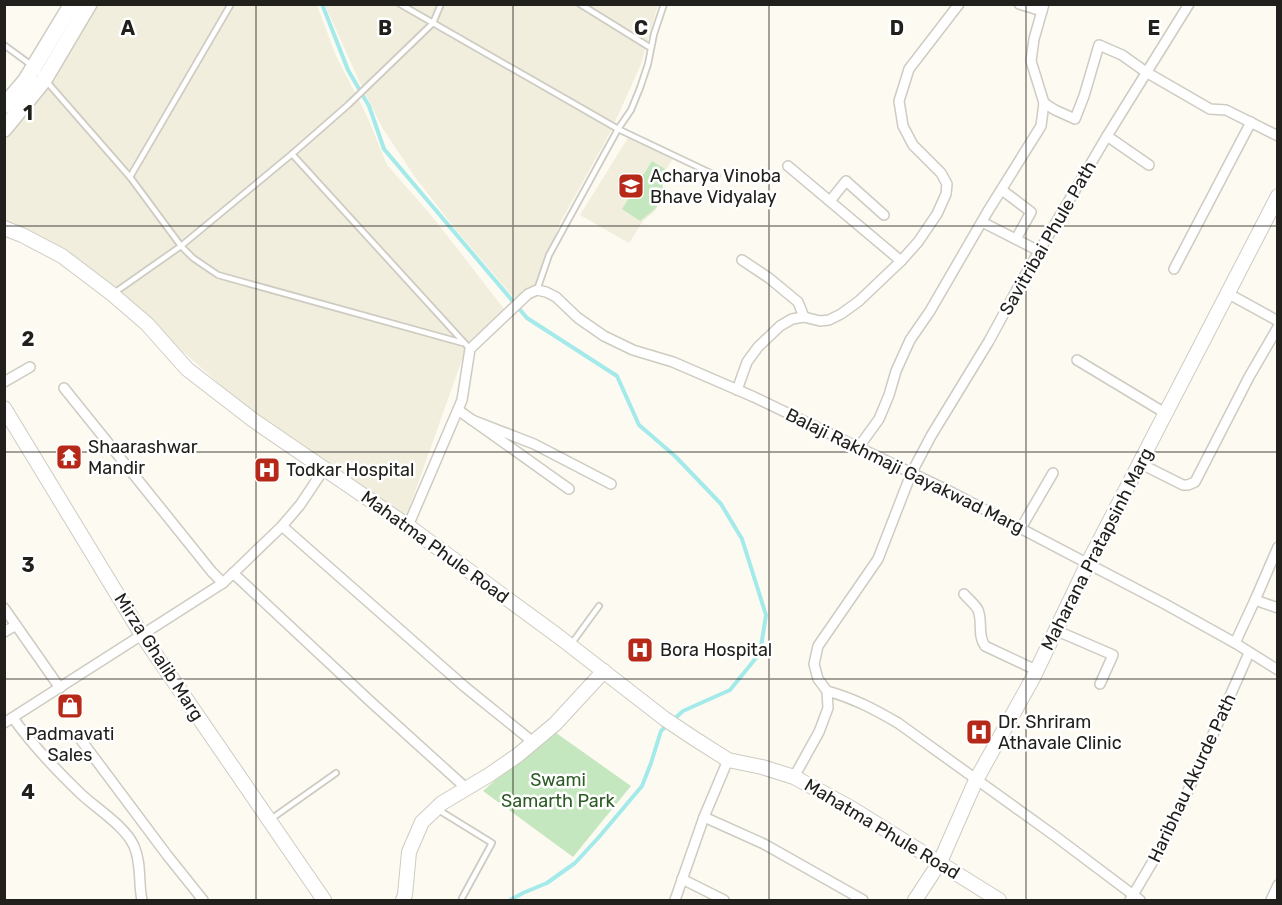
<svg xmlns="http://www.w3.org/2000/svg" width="1282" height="905" viewBox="0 0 1282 905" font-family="Rubik,sans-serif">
<rect width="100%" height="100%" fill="#fdfaf1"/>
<g fill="#f2eedd">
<path d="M94,5H317L336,56L367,116L387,165L431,215L505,310L468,343L405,520L266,425L101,279L29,231L5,222V136Z"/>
<path d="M325,5H658L641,64L611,131L560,223L534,287L515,299L456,230L415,177L383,129L361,85Z"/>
<path d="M631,133L673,158L662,176L664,196L655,211L643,221L629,243L580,215Z"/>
</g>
<g fill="#c5e7bf">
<path d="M652,161L665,169C659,178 664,185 663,194C661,206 649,214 640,221L622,209Z"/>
<path d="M552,730L631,786L573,857L483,791Z"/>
</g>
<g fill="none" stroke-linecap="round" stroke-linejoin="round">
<g stroke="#a4eaea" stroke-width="4">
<path d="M322,4L348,70L369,106L384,149L527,318L617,376L639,425L675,456L721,504L742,539L766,615L760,653L730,690L683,711L672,721"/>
<path d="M510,900L523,893L547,883L575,863L599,837L642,786L651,763L661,731L667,725"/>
</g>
<defs>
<g id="lane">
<path d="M400,4L618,129L717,176"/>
<path d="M580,4L651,48"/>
<path d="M4,45L34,67L130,177L181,246L193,258L218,275L463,343"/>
<path d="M292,154L470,349"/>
<path d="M130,177L231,4"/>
<path d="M537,290L549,255L618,129L631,110L640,88L648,64L654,34L664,4"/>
<path d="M114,293L181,246L292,154L348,105L433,23L441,4"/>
<path d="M572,643L599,606"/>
<path d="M437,809L492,843L462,898"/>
<path d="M271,819L336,773"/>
</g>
<g id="street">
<path d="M1019,4L1042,11"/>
<path d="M1044,103L1055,110L1075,119L1084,96L1099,45L1122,55L1146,72L1210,109L1226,110L1278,136"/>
<path d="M1107,136L1149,165"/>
<path d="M788,166L901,261"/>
<path d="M1002,190L1031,212L1016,239"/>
<path d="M830,201L846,181L884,215"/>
<path d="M982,222L1039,251"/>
<path d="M742,260L769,278L798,302L804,317"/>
<path d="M1174,269L1251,122"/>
<path d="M1227,293L1278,321"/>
<path d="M1077,360L1165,413"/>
<path d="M4,382L30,367"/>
<path d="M64,388L212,572L223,583"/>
<path d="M737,390L747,362L758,347L780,326L792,319L804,317L820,321L829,320L841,314L859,301L901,261L918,242L937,214L946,194L947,184L941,173L913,145L903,126L899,101L909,69L959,4"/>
<path d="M458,410L569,489"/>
<path d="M472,420L534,444L611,484"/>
<path d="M858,448L879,419L889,395L896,371L910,340L930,311L988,211L1041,126L1044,103L1031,61L1034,39L1044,4"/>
<path d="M1139,463L1183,485H1188L1195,482L1249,377L1278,327"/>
<path d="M282,526L465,687L533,742"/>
<path d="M408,526L462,400L470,349L528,294L537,290L546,292L556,297L578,318L604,336L633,350L673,362L754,397L953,493L1165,604L1235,643L1278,670"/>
<path d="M1021,528L1053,473"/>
<path d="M233,573L371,702L466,788"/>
<path d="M964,594C968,599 975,604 978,610C983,622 977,635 985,646L1036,670"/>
<path d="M1255,600L1278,608"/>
<path d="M4,608L60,688"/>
<path d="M1055,630L1113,655L1100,684"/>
<path d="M4,632L16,625"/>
<path d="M1235,643L1255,600L1278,547"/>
<path d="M827,691C853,698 874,709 898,723L1055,836L1140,900"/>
<path d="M13,718C33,746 56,770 81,794C97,809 125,826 134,846C142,865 138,882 142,900"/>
<path d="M4,723L223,583L282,526L300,505L324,469"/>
<path d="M81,740L167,855L203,900"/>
<path d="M794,777L819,732L828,708L827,691L818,679L814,664L818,646L878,559L911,474L931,436L989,341L1021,282L1107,136L1189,4"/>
<path d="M704,817L764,844L863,900"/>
<path d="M682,879L724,900"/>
<path d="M675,900L704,817L728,760"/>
<path d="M1130,900L1159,851L1183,802L1249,653"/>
<path d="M1271,900L1278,885"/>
</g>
<g id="secondary">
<path d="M4,228L22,235L62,256L112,294L147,324L187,369L253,420L408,526L558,636L665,719L695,739L728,760L762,767L794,777L851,808L999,900"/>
<path d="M4,408L142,635L324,900"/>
<path d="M403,900L405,895L409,852L422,822L442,803L489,775L518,755L555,724L604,671"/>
<path d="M915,900L940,862L976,780L1033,678L1088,563L1278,196"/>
</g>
<g id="primary">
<path d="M4,106L26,80L72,4"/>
<path d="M4,129L44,80L89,4"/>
</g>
</defs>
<use href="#lane" stroke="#cecbc2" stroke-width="8"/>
<use href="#street" stroke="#cecbc2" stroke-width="12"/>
<use href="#secondary" stroke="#cecbc2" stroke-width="16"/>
<use href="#primary" stroke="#cecbc2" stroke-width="18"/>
<use href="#lane" stroke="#fff" stroke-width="4.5"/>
<use href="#street" stroke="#fff" stroke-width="9"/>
<use href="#secondary" stroke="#fff" stroke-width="14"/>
<use href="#primary" stroke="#fff" stroke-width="15"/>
</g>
<path fill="none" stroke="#21201c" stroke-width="1.5" stroke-opacity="0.55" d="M256,4V900M513,4V900M769,4V900M1026,4V900M4,226H1278M4,452H1278M4,679H1278"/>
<defs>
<symbol id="school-square" viewBox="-11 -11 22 22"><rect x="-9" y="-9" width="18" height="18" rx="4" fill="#b62818" stroke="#fff"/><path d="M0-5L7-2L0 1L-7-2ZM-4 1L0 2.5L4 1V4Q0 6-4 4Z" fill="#fff"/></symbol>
<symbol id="temple-square" viewBox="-11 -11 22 22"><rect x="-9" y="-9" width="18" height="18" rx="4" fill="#b62818" stroke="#fff"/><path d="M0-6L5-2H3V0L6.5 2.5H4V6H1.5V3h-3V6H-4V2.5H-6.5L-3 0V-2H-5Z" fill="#fff"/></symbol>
<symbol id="hospital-square" viewBox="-11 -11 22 22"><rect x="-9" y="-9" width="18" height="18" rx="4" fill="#b62818" stroke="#fff"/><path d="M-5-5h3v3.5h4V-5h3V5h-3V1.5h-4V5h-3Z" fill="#fff"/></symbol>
<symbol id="shop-square" viewBox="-11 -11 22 22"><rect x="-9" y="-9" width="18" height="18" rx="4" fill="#b62818" stroke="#fff"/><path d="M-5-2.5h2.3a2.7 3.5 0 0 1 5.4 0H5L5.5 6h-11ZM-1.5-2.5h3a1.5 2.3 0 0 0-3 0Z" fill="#fff"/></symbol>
</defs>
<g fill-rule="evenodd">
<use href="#school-square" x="616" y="171" width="30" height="30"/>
<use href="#temple-square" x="54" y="442" width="30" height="30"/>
<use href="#hospital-square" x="252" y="455" width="30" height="30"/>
<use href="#hospital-square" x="625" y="635" width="30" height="30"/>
<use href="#shop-square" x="55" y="691" width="30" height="30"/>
<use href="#hospital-square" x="964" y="717" width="30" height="30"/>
</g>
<g text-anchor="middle" stroke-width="5" stroke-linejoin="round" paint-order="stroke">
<g font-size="18" fill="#21201c" stroke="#fff" text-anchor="start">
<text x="650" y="182">Acharya Vinoba<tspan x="650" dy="21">Bhave Vidyalay</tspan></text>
<text x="88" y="453">Shaarashwar<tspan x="88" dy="21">Mandir</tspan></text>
<text x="286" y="476">Todkar Hospital</text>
<text x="660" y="656">Bora Hospital</text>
<text x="998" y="728">Dr. Shriram<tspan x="998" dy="21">Athavale Clinic</tspan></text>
<text x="70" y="740" text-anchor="middle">Padmavati<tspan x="70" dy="21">Sales</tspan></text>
</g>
<g font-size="18" fill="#21201c" stroke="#fff">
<text transform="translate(1048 238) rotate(-60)" y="6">Savitribai Phule Path</text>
<text transform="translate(905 471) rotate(26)" y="6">Balaji Rakhmaji Gayakwad Marg</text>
<text transform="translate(435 547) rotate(36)" y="6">Mahatma Phule Road</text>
<text transform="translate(1097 549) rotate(-63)" y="6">Maharana Pratapsinh Marg</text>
<text transform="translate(159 657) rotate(57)" y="6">Mirza Ghalib Marg</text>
<text transform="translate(1192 778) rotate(-65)" y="6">Haribhau Akurde Path</text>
<text transform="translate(882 829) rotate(31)" y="6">Mahatma Phule Road</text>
</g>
<g font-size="18" fill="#2b5a23" stroke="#fff">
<text x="558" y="786">Swami<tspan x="558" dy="21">Samarth Park</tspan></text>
</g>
</g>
<g font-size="20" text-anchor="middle" font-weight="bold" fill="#21201c" stroke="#fff" stroke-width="5" stroke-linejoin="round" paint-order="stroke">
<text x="128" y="35">A</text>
<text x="385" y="35">B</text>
<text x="641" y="35">C</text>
<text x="897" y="35">D</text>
<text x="1154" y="35">E</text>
<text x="28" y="120">1</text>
<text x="28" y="346">2</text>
<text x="28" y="572">3</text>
<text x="28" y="799">4</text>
</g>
<rect width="1282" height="905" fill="none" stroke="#21201c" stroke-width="12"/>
</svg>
